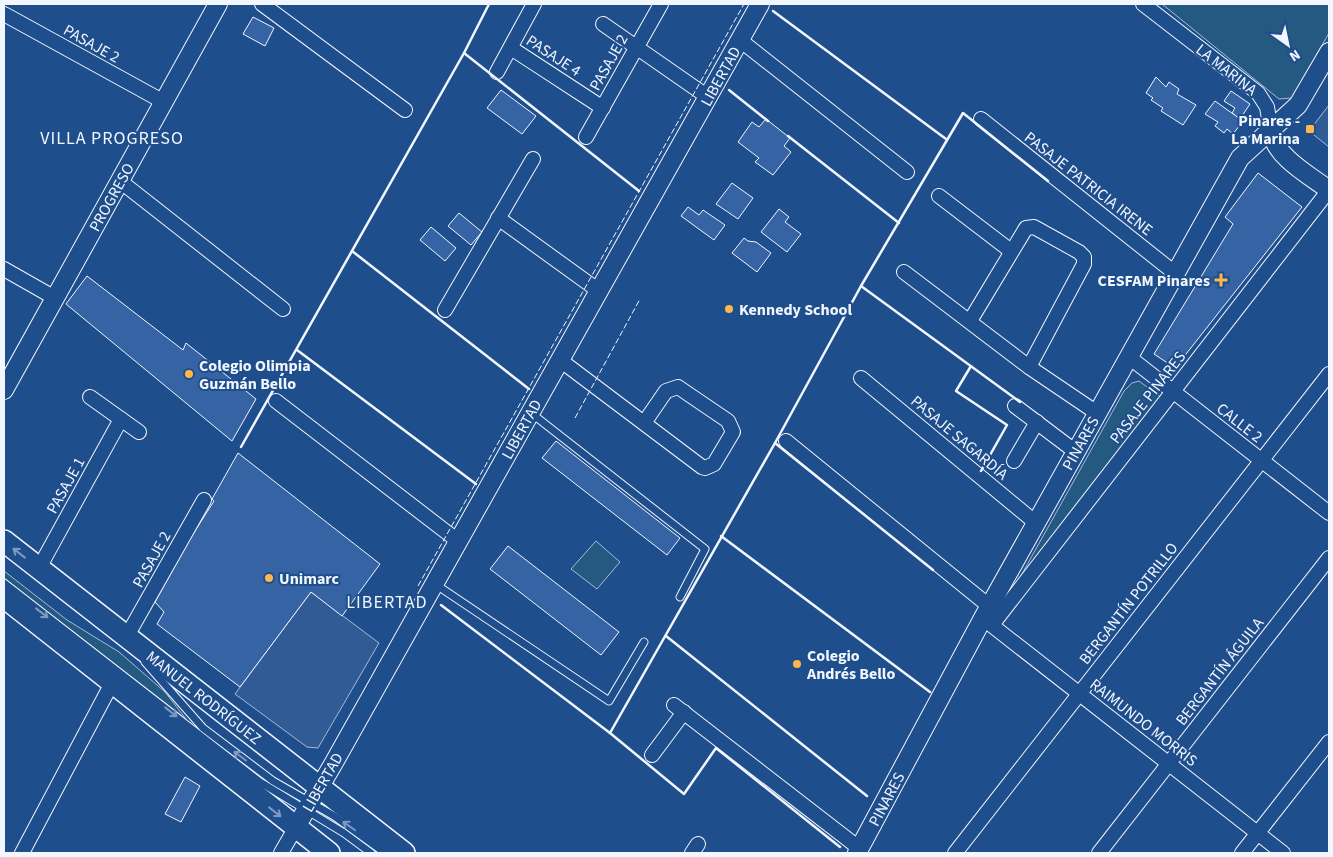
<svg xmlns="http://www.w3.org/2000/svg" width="1333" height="857" viewBox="0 0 1333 857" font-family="'Source Sans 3',sans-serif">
<rect width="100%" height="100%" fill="#1f4e8c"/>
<g fill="#245a82" stroke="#a8bbd7">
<path d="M1162,4H1329V33L1292,98L1279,99Z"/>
<path d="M1139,381L1162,398L1013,590L1124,391L1132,383Z"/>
<path d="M596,541L620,562L597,589L571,569Z"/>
<path d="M4,571L67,620L119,652L165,692L186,719L4,578Z"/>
</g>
<g fill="#305b95" stroke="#a8bbd7">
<path d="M1329,105V147L1309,131Z"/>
<path d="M311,592L379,643L318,748L307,747L235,694Z"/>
</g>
<g fill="#3563a3" stroke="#f2f6ff">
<path d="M253,17L274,28L265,46L243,34Z"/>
<path d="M1156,77L1166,87L1169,82L1179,89L1177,94L1196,105L1183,125L1161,111L1163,108L1151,100L1153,98L1146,93Z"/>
<path d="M501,90L536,116L522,134L487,108Z"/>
<path d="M1231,91L1250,104L1240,119L1232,113L1235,108L1224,101Z"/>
<path d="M1215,101L1243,121L1233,134L1227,129L1224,133L1215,126L1218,122L1205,114Z"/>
<path d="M766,119L790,138L784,146L791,152L773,175L755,162L759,158L738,142L752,122L759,127Z"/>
<path d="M1258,173L1302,207L1175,368L1154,354L1233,224L1225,217Z"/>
<path d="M732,183L753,198L738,219L716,204Z"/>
<path d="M688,207L699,215L703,210L725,225L714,240L681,216Z"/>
<path d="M779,209L789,217L785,222L801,234L787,252L761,232Z"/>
<path d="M459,213L482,232L471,245L448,226Z"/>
<path d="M431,227L456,248L445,261L420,240Z"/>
<path d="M744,238L748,241L756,242L771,253L757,272L732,253Z"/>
<path d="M87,276L183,350L186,343L256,399L232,441L66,304Z"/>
<path d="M556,441L680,538L667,555L542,458Z"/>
<path d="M238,453L380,564L342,616L311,592L240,687L157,624L164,612L155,602L186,545L214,501L212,499Z"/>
<path d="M508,546L619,632L601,655L490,569Z"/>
<path d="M185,777L200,786L181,822L165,814Z"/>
</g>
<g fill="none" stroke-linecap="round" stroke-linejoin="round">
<defs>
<g id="service">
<path d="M531,413L705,549L680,597"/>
<path d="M4,583L260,782L344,833L371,853"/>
<path d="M435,584L609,701L644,642"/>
<path d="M145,662L203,728L273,781L334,816L385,853"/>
</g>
<g id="minor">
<path d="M262,4L405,110"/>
<path d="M1143,4L1258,93L1267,107L1271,131"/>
<path d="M4,14L164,102"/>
<path d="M603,24L708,97"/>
<path d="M740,40L907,172"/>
<path d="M511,48L603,108"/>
<path d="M497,72L534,4"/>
<path d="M981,119L1176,274"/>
<path d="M586,137L661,4"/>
<path d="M120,181L283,309"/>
<path d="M939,196L1011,251"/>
<path d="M498,218L599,291"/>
<path d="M4,269L55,298"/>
<path d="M904,272L1029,367L1097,413"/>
<path d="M445,310L533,159"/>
<path d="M970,321L1026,228L1034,227L1079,252L1084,257V264L1029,367"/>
<path d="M1129,357L1329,513"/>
<path d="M560,360L702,467L705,468L714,464L733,432L728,421L678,387L666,391L644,423"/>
<path d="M861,378L1036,523"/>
<path d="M90,397L139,432"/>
<path d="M276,401L458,541"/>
<path d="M1015,406L1076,452"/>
<path d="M786,441L989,606"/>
<path d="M1014,461L1037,422"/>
<path d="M39,568L121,419"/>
<path d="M985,620L1283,853"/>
<path d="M992,625L1329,190"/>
<path d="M127,636L204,500"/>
<path d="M674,705L859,848"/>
<path d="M652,755L684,712"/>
<path d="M22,853L112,683"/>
<path d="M281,853L296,827"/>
<path d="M692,853L698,844"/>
<path d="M955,853L1329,374"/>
<path d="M1099,853L1329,558"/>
<path d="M1242,853L1329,742"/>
</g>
<g id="tertiary">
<path d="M1271,131C1275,157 1309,175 1329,190"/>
<path d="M4,390L218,4"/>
<path d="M296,827L332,766L760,4"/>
<path d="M857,853L983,618L1240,158L1298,105L1329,52"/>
</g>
<g id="primary">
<path d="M4,541L404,853"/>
<path d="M4,597L329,853"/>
</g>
</defs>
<use href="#service" stroke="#f2f6ff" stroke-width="9"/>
<use href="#minor" stroke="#f2f6ff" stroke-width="16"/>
<use href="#tertiary" stroke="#f2f6ff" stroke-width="20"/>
<use href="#primary" stroke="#f2f6ff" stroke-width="24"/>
<use href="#service" stroke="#1f4e8c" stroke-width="7"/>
<use href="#minor" stroke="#1f4e8c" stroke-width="14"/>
<use href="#tertiary" stroke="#1f4e8c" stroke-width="18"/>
<use href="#primary" stroke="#1f4e8c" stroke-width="21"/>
<g stroke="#f2f6ff" stroke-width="1" stroke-dasharray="6 2.5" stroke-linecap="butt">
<path d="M575,418L640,299"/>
<path d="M418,586L744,4"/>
</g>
<g stroke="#f2f6ff" stroke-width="2.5">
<path d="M773,11L946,139"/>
<path d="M464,53L639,191"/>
<path d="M729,90L768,121"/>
<path d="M788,136L899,223"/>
<path d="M352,251L529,389"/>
<path d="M861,286L1020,402"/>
<path d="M297,350L476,484"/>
<path d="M971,366L956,391L1007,425L981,471"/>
<path d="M775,443L933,570"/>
<path d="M241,447L464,53L489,4"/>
<path d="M721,536L930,692"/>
<path d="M441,605L610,733L684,794L716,748L840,847"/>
<path d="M666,636L867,796"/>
<path d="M610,733L775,443L861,286L963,113L1048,181"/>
</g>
</g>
<defs><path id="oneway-shaft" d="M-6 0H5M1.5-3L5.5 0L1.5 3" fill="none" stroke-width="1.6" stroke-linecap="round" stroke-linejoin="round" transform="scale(1.25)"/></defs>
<g stroke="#7e9ac0">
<use href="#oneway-shaft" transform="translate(19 553) rotate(-142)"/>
<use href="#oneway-shaft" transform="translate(42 613) rotate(38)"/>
<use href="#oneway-shaft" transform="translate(171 712) rotate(38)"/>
<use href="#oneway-shaft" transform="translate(240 756) rotate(-143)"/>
<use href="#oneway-shaft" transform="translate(275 812) rotate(38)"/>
<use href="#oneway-shaft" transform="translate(349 826) rotate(-145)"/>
</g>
<g fill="#ffb74d" stroke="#1f4e8c" stroke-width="2">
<rect x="1305" y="124" width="10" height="10" rx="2.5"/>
<path d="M1218.5 272.5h5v5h5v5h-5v5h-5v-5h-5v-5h5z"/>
<circle cx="729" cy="309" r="5"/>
<circle cx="189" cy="374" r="5"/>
<circle cx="269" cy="578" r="5"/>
<circle cx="797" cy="664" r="5"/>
</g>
<g text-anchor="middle" stroke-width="4" stroke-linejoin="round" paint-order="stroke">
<g font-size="16" fill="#f2f6ff" stroke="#1f4e8c">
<text transform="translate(92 43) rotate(29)" y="6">PASAJE 2</text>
<text transform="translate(554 55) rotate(33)" y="6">PASAJE 4</text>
<text transform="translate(608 62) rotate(-61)" y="6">PASAJE 2</text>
<text transform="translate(1227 69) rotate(38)" y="6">LA MARINA</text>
<text transform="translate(720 76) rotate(-61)" y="6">LIBERTAD</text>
<text transform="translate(1089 183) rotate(38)" y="6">PASAJE PATRICIA IRENE</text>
<text transform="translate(111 197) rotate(-61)" y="6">PROGRESO</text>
<text transform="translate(1147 397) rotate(-52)" y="6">PASAJE PINARES</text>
<text transform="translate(1240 422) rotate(38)" y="6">CALLE 2</text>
<text transform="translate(521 429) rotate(-61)" y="6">LIBERTAD</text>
<text transform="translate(960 437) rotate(40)" y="6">PASAJE SAGARDÍA</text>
<text transform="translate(1080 443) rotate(-61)" y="6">PINARES</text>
<text transform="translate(65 485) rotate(-61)" y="6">PASAJE 1</text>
<text transform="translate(151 559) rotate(-61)" y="6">PASAJE 2</text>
<text transform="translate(1128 603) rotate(-52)" y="6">BERGANTÍN POTRILLO</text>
<text transform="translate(1219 671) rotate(-52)" y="6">BERGANTÍN ÁGUILA</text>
<text transform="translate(204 697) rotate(38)" y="6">MANUEL RODRÍGUEZ</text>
<text transform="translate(1144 722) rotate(38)" y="6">RAIMUNDO MORRIS</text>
<text transform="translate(322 782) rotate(-60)" y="6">LIBERTAD</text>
<text transform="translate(886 799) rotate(-62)" y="6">PINARES</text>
</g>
<g font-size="16" font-weight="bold" fill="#f2f6ff" stroke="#1f4e8c" text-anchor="start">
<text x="1300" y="126" text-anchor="end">Pinares -<tspan x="1300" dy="18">La Marina</tspan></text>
<text x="1210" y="286" text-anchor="end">CESFAM Pinares</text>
<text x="739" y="315">Kennedy School</text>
<text x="199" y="371">Colegio Olimpia<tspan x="199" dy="18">Guzmán Bello</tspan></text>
<text x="279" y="584">Unimarc</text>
<text x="807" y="661">Colegio<tspan x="807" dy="18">Andrés Bello</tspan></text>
</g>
<g font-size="18" letter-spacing="1" fill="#f2f6ff" stroke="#1f4e8c">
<text x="112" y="144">VILLA PROGRESO</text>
<text x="387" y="608">LIBERTAD</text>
</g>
</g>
<rect width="1333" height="857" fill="none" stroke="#f2f6ff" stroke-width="10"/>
<g transform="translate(1288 45) rotate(147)" stroke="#1f4e8c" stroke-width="4" paint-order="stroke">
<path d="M0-4L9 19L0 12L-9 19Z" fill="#f2f6ff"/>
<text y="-8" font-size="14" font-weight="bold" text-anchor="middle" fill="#f2f6ff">N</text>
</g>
</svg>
